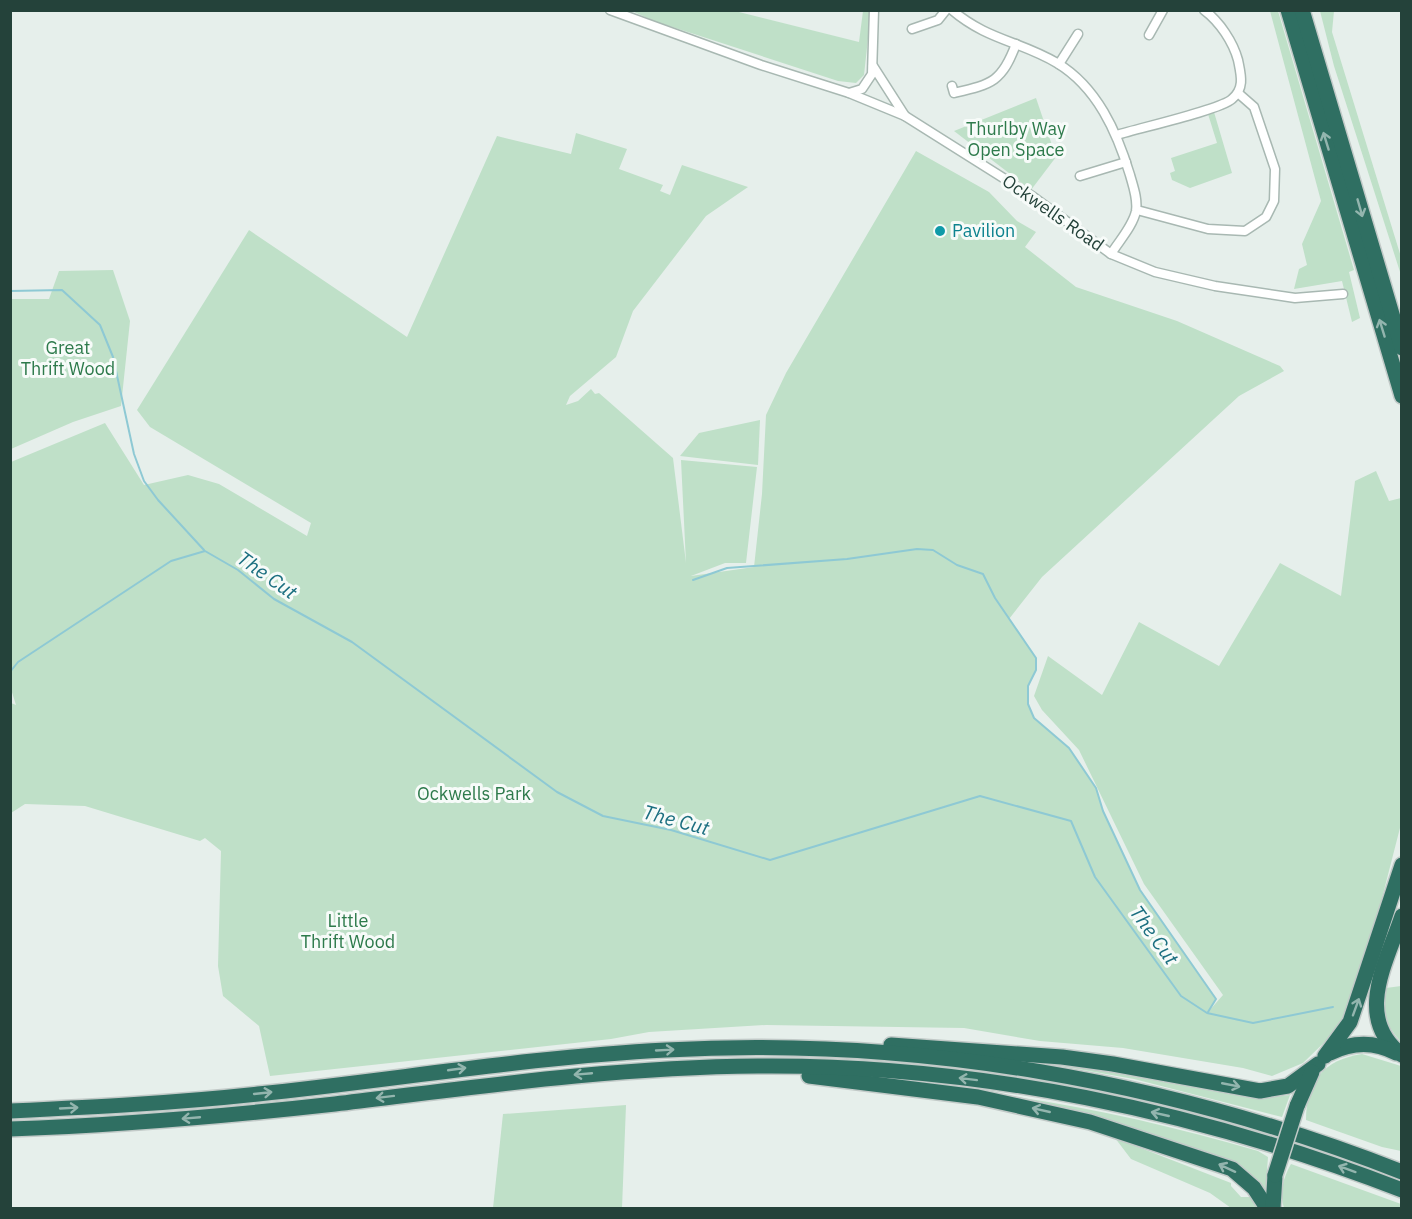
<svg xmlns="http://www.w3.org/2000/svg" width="1412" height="1219" viewBox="0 0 1412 1219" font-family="'IBM Plex Sans',sans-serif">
<rect width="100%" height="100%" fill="#e6efeb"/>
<g fill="#bfe0c8">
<path d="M632,11H735L859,42L863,11H871L864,75L856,83L838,81L654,21Z"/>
<path d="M1270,11H1278L1354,270L1349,272L1360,318L1352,322L1342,281L1294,289L1299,269L1307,265L1302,244L1321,201Z"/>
<path d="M1320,11H1334L1332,32L1401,257V275L1334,66Z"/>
<path d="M1036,98L1056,157L1031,190L954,131Z"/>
<path d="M1214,112L1232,173L1190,188L1172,180L1170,173L1175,171L1171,158L1217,143L1208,114Z"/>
<path d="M576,133L627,149L619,169L663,185L660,191L670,195L682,165L748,187L706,216L633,311L616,357L570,396L566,405L578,401L591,389L595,394L599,393L673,458L686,563L681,460L757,467L746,563H725L691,576L754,567L762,494L766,415L786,373L916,151L989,192L1017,221L1036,232L1025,247L1076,287L1177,321L1280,366L1284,371L1239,396L1042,577L1009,619L1036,658V670L1028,686V704L1034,718L1069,748L1096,788L1103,811L1140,890L1216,999L1208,1012L1223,995L1144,884L1079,750L1042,710L1034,696L1048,656L1102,695L1139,622L1219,666L1280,563L1341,596L1355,481L1376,471L1389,501L1401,498V824L1381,902L1345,1012L1336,1031L1303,1063L1272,1076L1243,1068L1123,1048L1040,1041L964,1028L766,1025L649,1032L611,1039L270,1076L259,1026L223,996L218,966L221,851L205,838L200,841L85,806L25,804L11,813V703L16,705L10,686L11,462L105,423L144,485L188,475L219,484L307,536L311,523L150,427L137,410L249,230L407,337L497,136L571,154Z"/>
<path d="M113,270L130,321L121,406L73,422L11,449V299H49L59,271Z"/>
<path d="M760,420L758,465L680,456L699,433Z"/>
<path d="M1401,986V1042C1387,1026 1377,1010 1386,988Z"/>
<path d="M1362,1054L1401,1066V1151L1382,1147L1306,1120C1306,1081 1324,1060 1362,1054Z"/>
<path d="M1021,1059L1089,1065L1263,1098L1290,1095L1282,1117L1134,1079Z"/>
<path d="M967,1090C1066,1102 1163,1123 1258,1151L1268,1157L1265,1196L1239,1168Z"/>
<path d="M626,1105L622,1208H493L503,1114Z"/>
<path d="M1115,1138L1231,1183V1186L1241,1197H1254L1260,1208H1231L1210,1193L1131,1159Z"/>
<path d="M1291,1164L1401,1204V1208H1284C1279,1193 1283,1178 1291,1164Z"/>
</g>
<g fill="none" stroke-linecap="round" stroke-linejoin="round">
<g stroke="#8ec9d4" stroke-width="2">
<path d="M10,291L62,290L100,325L113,357L134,454L144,481L158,500L204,550"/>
<path d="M693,580L727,568L847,559L917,549L933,550L957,565L983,574L995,598L1036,658V670L1028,686V704L1034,718L1069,748L1096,788L1103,811L1140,890L1216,999L1208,1012"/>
<path d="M10,672L18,662L171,561L205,551L238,570L274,599L352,642L557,792L603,816L671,830L770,860L980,796L1071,821L1095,877L1181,996L1207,1013L1253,1023L1333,1007"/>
</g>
<defs>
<g id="street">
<path d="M610,10L761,65L849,93L905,116L1032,196L1111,254L1155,272L1215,286L1295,298L1343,294"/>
<path d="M952,10C987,40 1020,41 1057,63C1097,87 1117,132 1130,175C1133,186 1138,199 1136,211C1133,226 1119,241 1111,254"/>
<path d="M912,29L938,20L946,10"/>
<path d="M1149,35L1163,10"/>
<path d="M1059,64L1078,34"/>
<path d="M873,66L905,116"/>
<path d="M952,86L954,93C992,84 1002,82 1016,44"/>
<path d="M849,93L862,89L872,74L874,10"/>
<path d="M1117,135C1139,128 1220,110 1232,99C1245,88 1241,75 1238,60C1233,42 1220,22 1204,10"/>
<path d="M1080,176L1126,162"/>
<path d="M1137,210L1208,229L1245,231L1266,217L1274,201L1275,169L1254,107L1238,93"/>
</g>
<g id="highway">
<path d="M1288,10L1402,396"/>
<path d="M1302,10L1402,348"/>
<path d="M1402,916C1387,961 1353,1018 1402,1055"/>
<path d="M891,1045L1062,1057L1113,1064L1260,1091L1288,1086L1318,1064"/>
<path d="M1330,1053C1352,1042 1374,1041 1396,1053"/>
<path d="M1325,1056L1350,1022L1402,865"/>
<path d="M809,1076L978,1097L1090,1122L1232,1169L1254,1188L1267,1208"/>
<path d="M1297,1106L1312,1072"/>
<path d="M10,1111C93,1107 176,1103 258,1094C394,1080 529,1057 666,1050C914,1036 1170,1081 1402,1172"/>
<path d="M10,1129C119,1125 227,1116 335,1104C476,1087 616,1067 758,1066C978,1064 1198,1111 1402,1190"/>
<path d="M1273,1208L1275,1175"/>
</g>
</defs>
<use href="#street" stroke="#a8b8b2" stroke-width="11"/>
<use href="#highway" stroke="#c2cac8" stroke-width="18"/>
<use href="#street" stroke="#fff" stroke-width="8"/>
<use href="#highway" stroke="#2f6f62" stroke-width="15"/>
<defs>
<path id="highway-bridge" d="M1275,1175L1297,1106"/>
</defs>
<use href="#highway-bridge" stroke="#c2cac8" stroke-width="18" stroke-linecap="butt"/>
<use href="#highway-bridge" stroke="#2f6f62" stroke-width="15"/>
</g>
<defs><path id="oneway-shaft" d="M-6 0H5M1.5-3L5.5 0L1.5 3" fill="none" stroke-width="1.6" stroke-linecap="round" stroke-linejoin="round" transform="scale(1.5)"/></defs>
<g stroke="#93b5ae">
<use href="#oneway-shaft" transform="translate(1326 141) rotate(-107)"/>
<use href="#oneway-shaft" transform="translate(1360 208) rotate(74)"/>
<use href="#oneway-shaft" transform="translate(1382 328) rotate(-107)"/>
<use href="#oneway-shaft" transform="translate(1356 1007) rotate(-70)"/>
<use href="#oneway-shaft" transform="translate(665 1050) rotate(-3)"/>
<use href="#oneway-shaft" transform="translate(457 1069) rotate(-8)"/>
<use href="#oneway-shaft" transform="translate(583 1074) rotate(175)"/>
<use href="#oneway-shaft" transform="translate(968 1079) rotate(-173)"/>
<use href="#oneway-shaft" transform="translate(1231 1085) rotate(11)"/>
<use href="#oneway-shaft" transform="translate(263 1093) rotate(-6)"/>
<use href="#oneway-shaft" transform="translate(385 1097) rotate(173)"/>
<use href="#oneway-shaft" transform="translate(69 1108) rotate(-3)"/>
<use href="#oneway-shaft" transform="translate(1041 1110) rotate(-167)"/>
<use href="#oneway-shaft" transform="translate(1160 1114) rotate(-167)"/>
<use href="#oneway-shaft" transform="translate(191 1118) rotate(175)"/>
<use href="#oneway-shaft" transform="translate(1227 1168) rotate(-155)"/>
<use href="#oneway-shaft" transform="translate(1347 1169) rotate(-160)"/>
</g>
<circle fill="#0f9aa8" stroke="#f7fbf9" stroke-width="2" cx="940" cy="231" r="6"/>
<g text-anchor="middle" stroke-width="6" stroke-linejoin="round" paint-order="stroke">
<g font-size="18" fill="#2d7a4b" stroke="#f7fbf9">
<text x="1016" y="135">Thurlby Way<tspan x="1016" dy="21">Open Space</tspan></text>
<text x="68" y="354">Great<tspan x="68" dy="21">Thrift Wood</tspan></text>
<text x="474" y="800">Ockwells Park</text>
<text x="348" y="927">Little<tspan x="348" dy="21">Thrift Wood</tspan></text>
</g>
<g font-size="18" fill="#24423a" stroke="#f7fbf9">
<text transform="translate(1053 213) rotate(35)" y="6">Ockwells Road</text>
</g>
<g font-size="18" fill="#0d838f" stroke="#f7fbf9" text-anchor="start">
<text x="952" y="237">Pavilion</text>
</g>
<g font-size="20" font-style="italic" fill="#1c6f80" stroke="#f7fbf9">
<text transform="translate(267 575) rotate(35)" y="7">The Cut</text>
<text transform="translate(676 820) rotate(15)" y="7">The Cut</text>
<text transform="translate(1154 935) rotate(54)" y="7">The Cut</text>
</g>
</g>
<rect width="1412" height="1219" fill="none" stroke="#24423a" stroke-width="24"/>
</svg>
